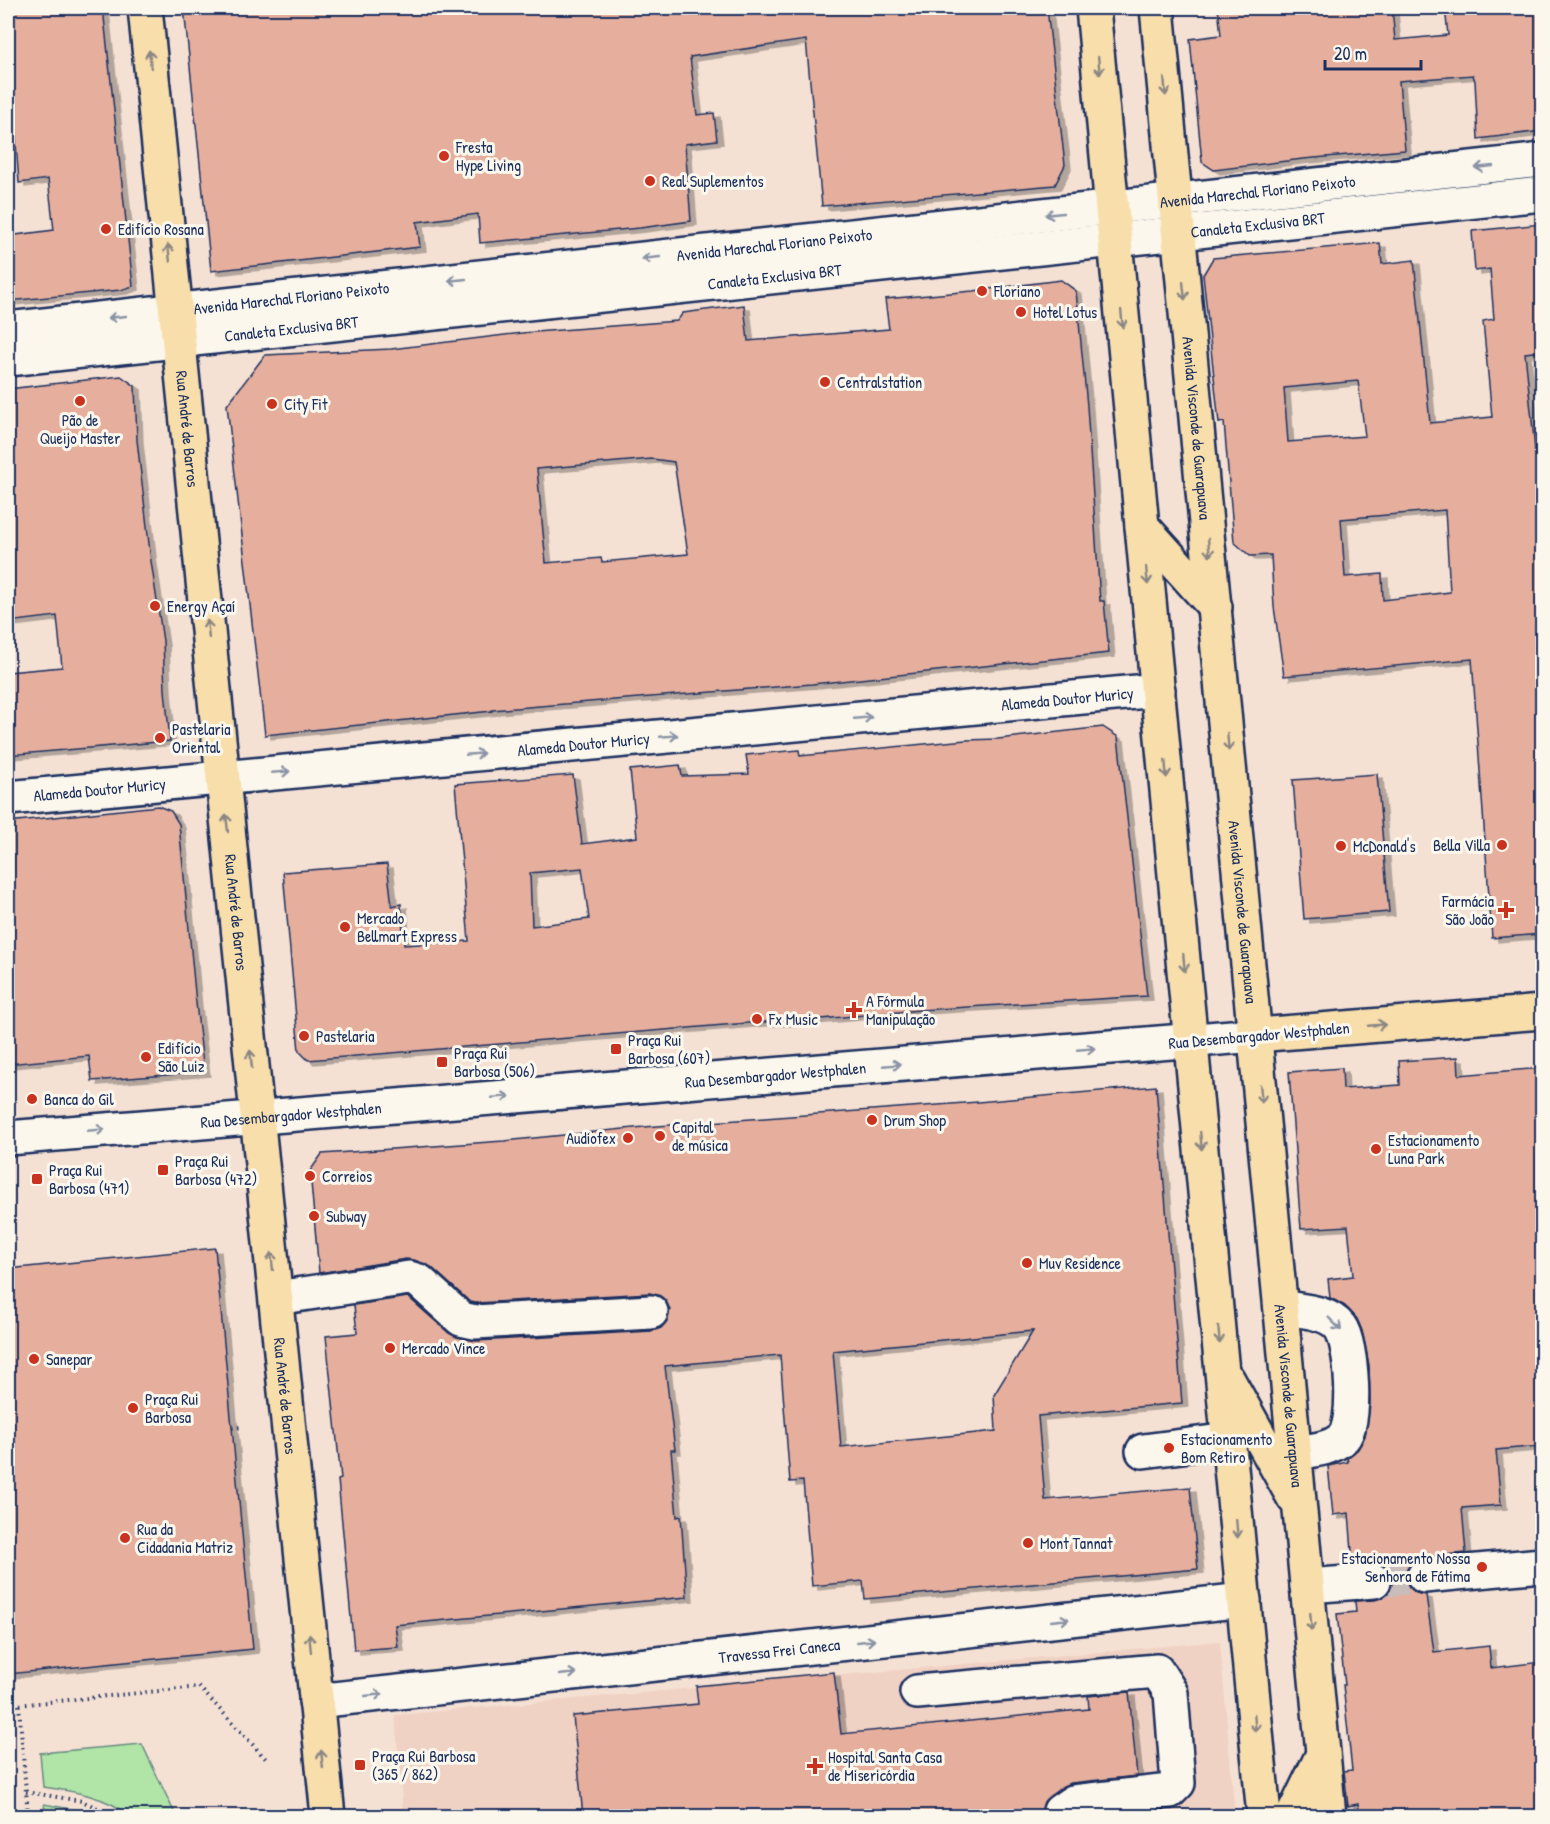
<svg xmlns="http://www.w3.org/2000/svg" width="1550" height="1824" viewBox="0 0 1550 1824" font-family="'Patrick Hand',sans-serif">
<defs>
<filter id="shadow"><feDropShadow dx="6" dy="4" stdDeviation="0" flood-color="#0004"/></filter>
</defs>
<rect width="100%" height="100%" fill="#f5e1d4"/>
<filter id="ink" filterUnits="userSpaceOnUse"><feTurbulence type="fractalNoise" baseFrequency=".0167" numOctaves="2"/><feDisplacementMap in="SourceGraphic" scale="12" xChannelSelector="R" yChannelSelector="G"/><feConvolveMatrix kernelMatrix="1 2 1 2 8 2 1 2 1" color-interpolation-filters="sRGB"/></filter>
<g filter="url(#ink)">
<path fill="#f0d2c4" d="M1220,1641L1235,1816H403L395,1715Z"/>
<g fill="#b0e5a7" stroke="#668a82" stroke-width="1.5">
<path d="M142,1744L176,1816H130C106,1796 73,1791 43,1787L40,1753Z"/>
<path d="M44,1804L81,1811L93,1816H46Z"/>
</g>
<g fill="#e6af9d" stroke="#1b2f5e" stroke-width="1.5" fill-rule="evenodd" filter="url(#shadow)">
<path d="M8,8H103L133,286L121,290L8,301V236L54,230L48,179L19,183L14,117L8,118Z"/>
<path d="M184,8H648V11L673,8H1047L1065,165L1055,185L822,206L806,40L690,57L697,115L714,113L717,140L685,144L691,221L640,228L480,243L478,214L417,222L420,247L211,271Z"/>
<path d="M1218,8H1392L1395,40L1448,35L1445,8H1542V131L1478,139L1475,81L1473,75L1399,81L1405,150L1303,159L1214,170L1202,162L1190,39L1221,35Z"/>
<path d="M1542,224V351L1525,353L1539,488L1542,487V934L1492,938L1472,659L1284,676L1274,607L1271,555L1250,556L1234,542L1224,422L1219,423L1203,275L1213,258L1380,243L1382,264L1414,260L1430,423L1492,417L1483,321L1494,319L1490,269L1475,271L1472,231ZM1358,381L1365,436L1288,442L1284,388ZM1445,510L1450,592L1383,600L1382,574L1345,577L1341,519Z"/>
<path d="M1061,280L1076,291L1087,406L1100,601H1104L1109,653L812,684L492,710V711L265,735L227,405L265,355L391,349L522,333L677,321L683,313L744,305L748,341L889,329L885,299L973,291ZM652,459L674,462L688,554L602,562L601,558L546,563L537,469Z"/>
<path d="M121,376L135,386L137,440L151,561L163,641L165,690L170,741L8,755V672L62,667L57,616L8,622V389Z"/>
<path d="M1103,727L1118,737L1147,996L920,1010L788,1022H760L308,1060L299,1051L283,872L387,864L392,906L401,904L404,945L469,941L455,784L573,775L582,844L637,837L630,770L680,765L682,776L749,774L746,755L799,750L800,756L966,740L998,739ZM582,868L589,919L532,926L530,873Z"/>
<path d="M1377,774L1389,912L1304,919L1293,780Z"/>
<path d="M158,806L171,811L179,824L196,1003L204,1072L92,1081L89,1056L8,1064V822Z"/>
<path d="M1458,1057L1459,1075L1542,1068V1446L1496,1450L1501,1505L1462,1508L1466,1553L1422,1557L1414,1560L1407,1568L1405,1578L1408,1586L1416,1593L1426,1595L1434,1652L1489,1646L1491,1668L1542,1662V1816H1360L1358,1804L1348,1806L1344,1771L1352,1770L1343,1685H1345L1337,1614L1356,1612L1355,1601L1375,1600L1384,1597L1391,1590L1393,1579L1389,1570L1382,1564L1373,1562L1353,1564L1349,1513L1333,1515L1328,1466L1348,1462L1347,1458L1358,1449L1365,1436L1370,1404L1369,1365L1362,1331L1357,1319L1345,1306L1330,1298L1328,1279L1353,1276L1348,1226L1301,1229L1289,1072L1342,1068L1343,1089L1400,1085L1399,1061Z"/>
<path d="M1156,1086L1182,1403L1038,1416L1045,1500L1190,1487L1198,1569L865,1599L863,1581L812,1586L803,1481L790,1482L780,1355L665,1366L675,1450H671L677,1517L681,1516L687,1597L395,1625L398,1647L354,1650L338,1480L341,1479L326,1336L357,1333L354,1305L408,1297L449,1333L457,1337L476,1341L652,1331L661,1328L667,1321L670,1310L666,1301L660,1296L650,1293L476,1303L470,1302L431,1267L414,1260L406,1259L319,1273L310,1171L322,1154L504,1141L644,1127L978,1102ZM1033,1331L994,1395L996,1431L841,1447L833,1351Z"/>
<path d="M215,1248L253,1649L8,1674V1269Z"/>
<path d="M834,1672L841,1734L1089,1709L1088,1696L1129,1692L1137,1776L1071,1783L1063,1786L1044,1802L1041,1816H583L573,1716L698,1704L696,1686Z"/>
</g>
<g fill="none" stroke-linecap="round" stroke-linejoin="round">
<path stroke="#c9bdbc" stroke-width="33" stroke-dasharray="33 16" stroke-linecap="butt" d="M1374,1581L1424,1576"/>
<defs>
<g id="minor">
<path id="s1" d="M8,329L1542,160"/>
<path id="s2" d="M8,359L1542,194"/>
<path id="s3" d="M8,798L1158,690"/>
<path id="s4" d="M8,1138L1256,1035"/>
<path d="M276,1298L409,1278L419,1281L461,1319L475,1322L651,1312"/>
<path d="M1281,1307C1300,1311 1328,1311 1340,1327C1352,1343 1358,1426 1342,1439C1328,1450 1312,1450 1295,1453"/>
<path d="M1143,1451L1229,1440"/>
<path d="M1424,1576L1542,1565"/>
<path d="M1307,1586L1374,1581"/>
<path d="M917,1692L1157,1671L1171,1693L1178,1783L1170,1791L1073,1802L1060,1811V1816"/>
<path id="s5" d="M316,1701L1244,1600"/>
</g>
<g id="major">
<path id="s6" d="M145,8L328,1816"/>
<path d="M1093,8L1264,1816"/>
<path id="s7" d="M1157,8L1329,1816"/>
<path d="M1142,526L1215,607"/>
<path d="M1256,1035L1542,1012"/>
<path d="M1228,1380L1294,1498"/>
<path d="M1293,1816L1323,1754"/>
</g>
</defs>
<use href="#minor" stroke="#1b2f5e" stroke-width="38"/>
<use href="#major" stroke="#1b2f5e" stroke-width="38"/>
<g stroke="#1b2f5e" stroke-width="4" stroke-dasharray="1.5 4.5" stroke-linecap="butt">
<path d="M232,1428L241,1427"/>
<path d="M19,1705L28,1816"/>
<path d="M8,1706L199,1687L267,1760"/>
<path d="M26,1792L82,1801L115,1816"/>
</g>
<use href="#minor" stroke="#fbf7ec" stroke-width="33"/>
<use href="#major" stroke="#f8deab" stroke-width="33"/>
</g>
<defs><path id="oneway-shaft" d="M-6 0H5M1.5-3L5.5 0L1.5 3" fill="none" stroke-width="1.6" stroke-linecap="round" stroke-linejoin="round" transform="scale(1.5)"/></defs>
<g stroke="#8a8684">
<use href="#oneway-shaft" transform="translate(150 59) rotate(-96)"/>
<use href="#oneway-shaft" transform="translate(1099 66) rotate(85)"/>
<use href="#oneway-shaft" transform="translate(1165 87) rotate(85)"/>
<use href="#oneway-shaft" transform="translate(169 253) rotate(-96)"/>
<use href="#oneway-shaft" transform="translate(1184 291) rotate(84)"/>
<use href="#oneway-shaft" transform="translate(1122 319) rotate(84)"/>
<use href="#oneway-shaft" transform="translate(1209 548) rotate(84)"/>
<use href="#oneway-shaft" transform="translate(1147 576) rotate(84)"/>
<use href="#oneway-shaft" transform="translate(208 629) rotate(-96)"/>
<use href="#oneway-shaft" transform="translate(1228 742) rotate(85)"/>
<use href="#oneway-shaft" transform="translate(1166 769) rotate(85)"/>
<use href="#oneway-shaft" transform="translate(227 823) rotate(-96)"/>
<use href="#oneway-shaft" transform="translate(1184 963) rotate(85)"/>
<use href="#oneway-shaft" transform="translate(1377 1025) rotate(-5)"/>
<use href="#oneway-shaft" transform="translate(251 1059) rotate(-96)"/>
<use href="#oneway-shaft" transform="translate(1261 1094) rotate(85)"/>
<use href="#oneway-shaft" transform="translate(1201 1141) rotate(85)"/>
<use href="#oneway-shaft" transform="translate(272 1261) rotate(-96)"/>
<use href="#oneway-shaft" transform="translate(1219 1335) rotate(85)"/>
<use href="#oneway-shaft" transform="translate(1237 1529) rotate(85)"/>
<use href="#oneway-shaft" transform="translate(1311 1622) rotate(85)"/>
<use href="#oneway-shaft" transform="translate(310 1643) rotate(-96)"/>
<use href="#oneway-shaft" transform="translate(1255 1723) rotate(85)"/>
<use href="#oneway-shaft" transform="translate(322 1759) rotate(-96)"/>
</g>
<g stroke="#8b93a5">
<use href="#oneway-shaft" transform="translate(1484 167) rotate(174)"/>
<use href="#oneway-shaft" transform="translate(1054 214) rotate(174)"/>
<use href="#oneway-shaft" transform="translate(651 258) rotate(174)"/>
<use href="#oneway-shaft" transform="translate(457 280) rotate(174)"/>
<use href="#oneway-shaft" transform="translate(117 317) rotate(174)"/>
<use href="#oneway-shaft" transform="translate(863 718) rotate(-5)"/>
<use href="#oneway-shaft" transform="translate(669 736) rotate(-5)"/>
<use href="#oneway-shaft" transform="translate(475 754) rotate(-5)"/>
<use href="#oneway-shaft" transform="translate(281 772) rotate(-5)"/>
<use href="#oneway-shaft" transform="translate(1086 1049) rotate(-5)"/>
<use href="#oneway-shaft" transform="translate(892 1065) rotate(-5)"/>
<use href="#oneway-shaft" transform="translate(501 1097) rotate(-5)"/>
<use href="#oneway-shaft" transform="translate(96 1130) rotate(-5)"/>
<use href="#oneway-shaft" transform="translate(1335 1324) rotate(45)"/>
<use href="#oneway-shaft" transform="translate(1060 1620) rotate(-6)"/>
<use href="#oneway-shaft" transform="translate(866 1641) rotate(-6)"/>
<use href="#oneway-shaft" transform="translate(568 1674) rotate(-6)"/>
<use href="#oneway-shaft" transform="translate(374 1695) rotate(-6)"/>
</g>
</g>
<g fill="#c8321e" stroke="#fbf7ec" stroke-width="2">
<circle cx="444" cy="156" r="6"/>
<circle cx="650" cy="181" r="6"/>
<circle cx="106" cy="229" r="6"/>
<circle cx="982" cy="291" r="6"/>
<circle cx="1021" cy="312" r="6"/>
<circle cx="825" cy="382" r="6"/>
<circle cx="80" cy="401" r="6"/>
<circle cx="272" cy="404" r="6"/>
<circle cx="155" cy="606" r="6"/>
<circle cx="160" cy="738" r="6"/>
<circle cx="1502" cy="845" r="6"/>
<circle cx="1341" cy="846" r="6"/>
<path d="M1503 901h6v6h6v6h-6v6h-6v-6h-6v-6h6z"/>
<circle cx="345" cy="927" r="6"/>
<path d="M851 1001h6v6h6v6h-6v6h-6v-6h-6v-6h6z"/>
<circle cx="757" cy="1019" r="6"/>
<circle cx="304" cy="1036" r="6"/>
<rect x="610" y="1043" width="12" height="12" rx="3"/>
<circle cx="146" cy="1057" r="6"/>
<rect x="436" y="1056" width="12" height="12" rx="3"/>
<circle cx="32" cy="1099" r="6"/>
<circle cx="872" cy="1120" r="6"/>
<circle cx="660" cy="1136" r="6"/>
<circle cx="628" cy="1138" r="6"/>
<circle cx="1376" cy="1149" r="6"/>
<rect x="157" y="1164" width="12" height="12" rx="3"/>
<circle cx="310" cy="1176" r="6"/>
<rect x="31" y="1173" width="12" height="12" rx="3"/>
<circle cx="314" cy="1216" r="6"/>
<circle cx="1027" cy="1263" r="6"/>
<circle cx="390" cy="1348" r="6"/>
<circle cx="34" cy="1359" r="6"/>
<circle cx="133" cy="1408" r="6"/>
<circle cx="1169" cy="1448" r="6"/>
<circle cx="125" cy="1538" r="6"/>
<circle cx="1028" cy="1543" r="6"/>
<circle cx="1482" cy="1567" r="6"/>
<rect x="354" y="1759" width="12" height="12" rx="3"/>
<path d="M812 1757h6v6h6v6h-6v6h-6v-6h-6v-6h6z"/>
</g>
<g text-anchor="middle" stroke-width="6" stroke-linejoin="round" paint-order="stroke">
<g font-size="16" fill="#1b2f5e" stroke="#fbf7ec" text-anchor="start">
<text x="456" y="153">Fresta<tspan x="456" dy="18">Hype Living</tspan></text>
<text x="662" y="187">Real Suplementos</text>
<text x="118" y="235">Edifício Rosana</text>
<text x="994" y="297">Floriano</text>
<text x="1033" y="318">Hotel Lotus</text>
<text x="837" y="388">Centralstation</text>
<text x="284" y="410">City Fit</text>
<text x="80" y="426" text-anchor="middle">Pão de<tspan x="80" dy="18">Queijo Master</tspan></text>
<text x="167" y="612">Energy Açaí</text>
<text x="172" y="735">Pastelaria<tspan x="172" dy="18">Oriental</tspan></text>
<text x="1490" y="851" text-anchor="end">Bella Villa</text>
<text x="1353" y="852">McDonald's</text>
<text x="1494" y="907" text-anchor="end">Farmácia<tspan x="1494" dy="18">São João</tspan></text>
<text x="357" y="924">Mercado<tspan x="357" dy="18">Bellmart Express</tspan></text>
<text x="866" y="1007">A Fórmula<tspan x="866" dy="18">Manipulação</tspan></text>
<text x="769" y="1025">Fx Music</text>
<text x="316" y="1042">Pastelaria</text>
<text x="628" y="1046">Praça Rui<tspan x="628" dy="18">Barbosa (607)</tspan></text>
<text x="158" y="1054">Edifício<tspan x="158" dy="18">São Luiz</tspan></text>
<text x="454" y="1059">Praça Rui<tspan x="454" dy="18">Barbosa (506)</tspan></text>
<text x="44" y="1105">Banca do Gil</text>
<text x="884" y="1126">Drum Shop</text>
<text x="672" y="1133">Capital<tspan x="672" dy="18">de música</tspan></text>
<text x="616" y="1144" text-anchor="end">Audiofex</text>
<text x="1388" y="1146">Estacionamento<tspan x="1388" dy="18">Luna Park</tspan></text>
<text x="175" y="1167">Praça Rui<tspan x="175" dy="18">Barbosa (472)</tspan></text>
<text x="49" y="1176">Praça Rui<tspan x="49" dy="18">Barbosa (471)</tspan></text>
<text x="322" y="1182">Correios</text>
<text x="326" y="1222">Subway</text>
<text x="1039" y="1269">Muv Residence</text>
<text x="402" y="1354">Mercado Vince</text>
<text x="46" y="1365">Sanepar</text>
<text x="145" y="1405">Praça Rui<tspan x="145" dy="18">Barbosa</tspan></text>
<text x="1181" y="1445">Estacionamento<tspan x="1181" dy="18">Bom Retiro</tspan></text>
<text x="137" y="1535">Rua da<tspan x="137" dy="18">Cidadania Matriz</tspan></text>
<text x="1040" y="1549">Mont Tannat</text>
<text x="1470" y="1564" text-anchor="end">Estacionamento Nossa<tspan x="1470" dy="18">Senhora de Fátima</tspan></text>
<text x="372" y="1762">Praça Rui Barbosa<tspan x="372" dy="18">(365 / 862)</tspan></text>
<text x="828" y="1763">Hospital Santa Casa<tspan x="828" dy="18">de Misericórdia</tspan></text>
</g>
<g font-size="16" fill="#1b2f5e" stroke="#fbf7ec">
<text dy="6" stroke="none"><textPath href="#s1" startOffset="1257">Avenida Marechal Floriano Peixoto</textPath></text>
<text dy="6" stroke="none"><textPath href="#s2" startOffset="1257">Canaleta Exclusiva BRT</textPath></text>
<text dy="6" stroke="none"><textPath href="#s1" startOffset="771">Avenida Marechal Floriano Peixoto</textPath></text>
<text dy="6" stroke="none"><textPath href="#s2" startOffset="771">Canaleta Exclusiva BRT</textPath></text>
<text dy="6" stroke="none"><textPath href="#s1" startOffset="285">Avenida Marechal Floriano Peixoto</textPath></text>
<text dy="6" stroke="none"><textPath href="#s2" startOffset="285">Canaleta Exclusiva BRT</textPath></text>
<text dy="6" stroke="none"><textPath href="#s6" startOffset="423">Rua André de Barros</textPath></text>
<text dy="6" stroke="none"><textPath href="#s7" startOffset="422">Avenida Visconde de Guarapuava</textPath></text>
<text dy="6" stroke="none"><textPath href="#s3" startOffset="1064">Alameda Doutor Muricy</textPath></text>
<text dy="6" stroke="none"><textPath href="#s3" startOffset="578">Alameda Doutor Muricy</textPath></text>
<text dy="6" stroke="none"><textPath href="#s3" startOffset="92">Alameda Doutor Muricy</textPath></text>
<text dy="6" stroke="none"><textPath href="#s6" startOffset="909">Rua André de Barros</textPath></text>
<text dy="6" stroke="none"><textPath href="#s7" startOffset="908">Avenida Visconde de Guarapuava</textPath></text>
<text transform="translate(1259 1035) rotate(-5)" y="6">Rua Desembargador Westphalen</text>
<text dy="6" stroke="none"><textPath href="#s4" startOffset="770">Rua Desembargador Westphalen</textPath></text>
<text dy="6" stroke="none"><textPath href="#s4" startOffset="284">Rua Desembargador Westphalen</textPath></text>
<text dy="6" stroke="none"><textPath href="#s6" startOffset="1395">Rua André de Barros</textPath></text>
<text dy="6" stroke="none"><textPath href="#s7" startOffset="1394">Avenida Visconde de Guarapuava</textPath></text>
<text dy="6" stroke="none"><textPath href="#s5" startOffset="466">Travessa Frei Caneca</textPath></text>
</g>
</g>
<rect width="1550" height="1824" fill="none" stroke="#fbf7ec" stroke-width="30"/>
<rect x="15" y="15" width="1520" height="1794" fill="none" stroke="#1b2f5e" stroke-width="2" filter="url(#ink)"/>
<path d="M1325 60v9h96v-9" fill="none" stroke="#1b2f5e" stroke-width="3"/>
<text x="1334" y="60" font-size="18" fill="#1b2f5e" stroke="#fbf7ec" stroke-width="4.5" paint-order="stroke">20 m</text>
</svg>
